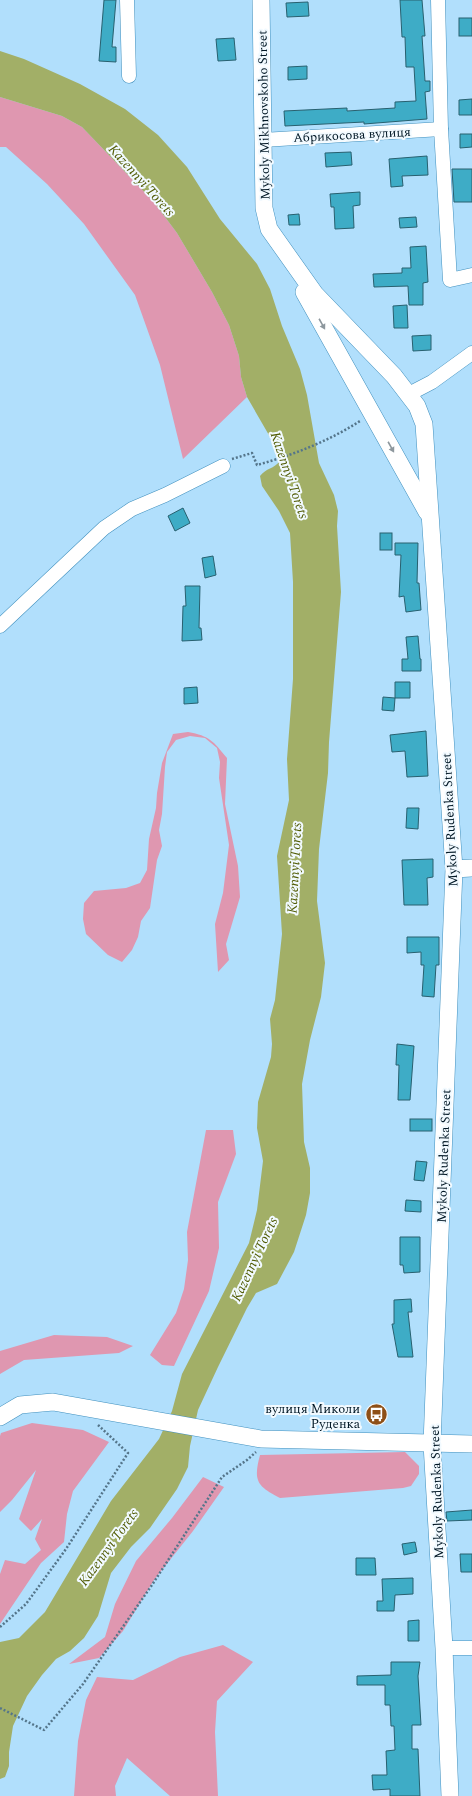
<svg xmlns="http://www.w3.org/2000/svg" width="472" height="1796" viewBox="0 0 472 1796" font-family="Spectral,serif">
<rect width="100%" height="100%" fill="#b1dffc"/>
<g fill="#df97b0">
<path d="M0,97L62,116L82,127L153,201L177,233L212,292L229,325L239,356L241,377L247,397L183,459L160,365L135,295L84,224L47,184L6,147H0Z"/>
<path d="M188,732C210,736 213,741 227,758L225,804L238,866L240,897L226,944L229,960L218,972L215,924L223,893L229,845L219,778L220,762L217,748L205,738L190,736L176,740L167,752L165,767L162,814L159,830L162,846L157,860L150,908L141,921L138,937L132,950L122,962L108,955L86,934L83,919L84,903L94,891L126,888L140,883L147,870L149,839L156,808L157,793L162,763L173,734Z"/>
<path d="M206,1130H233L236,1154L218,1202L219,1248L209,1291L174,1366L162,1365L150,1355L176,1313L184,1289L188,1260L187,1232Z"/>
<path d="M54,1335L107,1337L133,1346L119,1353L24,1360L0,1374V1351Z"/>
<path d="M32,1423L83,1430L109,1442L73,1491L67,1514L64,1542L41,1563L0,1624V1574L5,1560L25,1564L41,1550L35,1539L42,1519L31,1531L19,1519L36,1470L12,1500L0,1512V1436L1,1433Z"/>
<path d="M405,1452L419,1466V1474L411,1486L403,1488L280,1498C257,1486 253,1481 260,1455Z"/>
<path d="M203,1477L224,1487L193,1531L154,1580L123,1631L99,1658L69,1664L105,1637L115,1604L136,1561L172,1518Z"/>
<path d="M223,1645L253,1662L217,1701L215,1732L218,1796H170L127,1758L115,1786L116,1796H74L78,1741L86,1700L97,1677L133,1680L180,1657Z"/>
</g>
<path fill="#a2af67" d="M0,51L24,59L80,84L125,109L158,135L187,167L220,219L257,264L270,289L282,326L300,369L307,395L319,463L334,495L338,511L337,526L341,592L329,742L328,773L319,849L317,901L325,963L321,997L310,1040L302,1084L304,1142L310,1168V1193L306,1215L294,1252L277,1284L256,1293L247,1308L218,1367L198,1410L190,1446L188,1467L177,1489L150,1528L131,1547L111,1573L98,1616L84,1638L70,1651L56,1659L42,1675L27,1696L13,1726L9,1752V1766L5,1777L0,1779V1642L19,1638L45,1612L111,1501L159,1439L172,1411L182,1374L249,1243L257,1210L263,1161L257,1128L258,1102L271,1057L272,1044L270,1019L275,1000L282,934L277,856L289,800L287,759L293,679V582L290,533L279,511L262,486L260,476C266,468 274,469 280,461L277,449L247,397L241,377L239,356L229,325L212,292L177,233L153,201L82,127L62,116L0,97Z"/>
<g fill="#3eacc6" stroke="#28606f">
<path d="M104,0H116L112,47H116V62L99,61Z"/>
<path d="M400,0H422L425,36H422L425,81H430V91L425,92L427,119L364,124V122L285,126L284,111L347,108V111L395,108V102L416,101L414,67H406L405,37H402Z"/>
<path d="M308,2L309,16L287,17L286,3Z"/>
<rect x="459" y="18" width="13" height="18"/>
<path d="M234,38L236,60L218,61L216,39Z"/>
<path d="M307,66V79L288,80V67Z"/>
<path d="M472,99V115H459V100Z"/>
<path d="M460,134H472V147L460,148Z"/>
<path d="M351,152L352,165L326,167L325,153Z"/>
<path d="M427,156L428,175L402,176L403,186L391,187L389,159Z"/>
<path d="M452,169H472V202H454Z"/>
<path d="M360,192V205L353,206L354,228L335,229L334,207H331L330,194Z"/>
<path d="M299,214L300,225H289L288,215Z"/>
<path d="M416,217L417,227L400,228L399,218Z"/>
<path d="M426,246L428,282L423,283V305H409L408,286L374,287L373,274L402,273V268H411L410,247Z"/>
<path d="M407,305L408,328H394L393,306Z"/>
<path d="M431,335V350L413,351L412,336Z"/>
<path d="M183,508L190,523L175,531L168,516Z"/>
<rect x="380" y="533" width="12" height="17"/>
<path d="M395,543H418L417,583H419L421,610L406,612L404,596L399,597L401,555H395Z"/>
<path d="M213,556L216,575L205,578L202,558Z"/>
<path d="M185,586H200L199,628H201L202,640L182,641L183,606H186Z"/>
<path d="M418,636L420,659H421V671H402V659H408L406,637Z"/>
<path d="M395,682H410V698H395L394,711L382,710L383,697L395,698Z"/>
<path d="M197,687L198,703L184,704V688Z"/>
<path d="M426,731L428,776L407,777L405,751L392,752L390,735Z"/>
<path d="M407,808H419L418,829L406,828Z"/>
<path d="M433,859V877L427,878L428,905H404L402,860Z"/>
<path d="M407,937H439V965H436L434,997L422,996L424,965H421V952L407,953Z"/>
<path d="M397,1044L414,1046L410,1100H398L399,1065H396Z"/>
<rect x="410" y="1119" width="22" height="12"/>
<path d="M416,1161L427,1162L424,1181L414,1180Z"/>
<path d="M406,1200L421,1201V1212L405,1211Z"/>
<path d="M400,1237H420V1272L404,1273L403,1265H400Z"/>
<path d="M411,1299L412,1312H408L413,1357H398L392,1324H394V1300Z"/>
<path d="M472,1510V1520L447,1521L446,1512Z"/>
<path d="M415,1542L417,1552L404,1555L402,1544Z"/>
<path d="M460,1554H472V1572H461Z"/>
<path d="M356,1558H375L376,1575H356Z"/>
<path d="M413,1578V1594L395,1595L394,1611H377V1601H383L382,1579Z"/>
<path d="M419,1620V1641H408V1621Z"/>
<path d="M391,1662H420L418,1676L421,1725H412V1749H418L420,1796H390V1789L373,1790L372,1775H387L386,1751L395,1750L394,1726H391L390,1705H385V1685H357V1676L391,1675Z"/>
</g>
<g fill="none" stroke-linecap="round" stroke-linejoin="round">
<defs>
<g id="minor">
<path d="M127,0L129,76"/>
<path d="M438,0L441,129L450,280L472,275"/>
<path d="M263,140L441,129"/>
<path d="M409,394L432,382L472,353"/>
<path d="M0,626L104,528L132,509L165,495L223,466"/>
<path d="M444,1648H472"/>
</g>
<g id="tertiary">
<path d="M261,0L264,208L269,229L315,294L394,376L417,406L424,424L454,869L432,1444L444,1648L450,1796"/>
<path d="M304,292L427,512"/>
<path d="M454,869L472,868"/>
<path d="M0,1417L20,1405L53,1402L261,1439L472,1444"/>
</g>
</defs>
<use href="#minor" stroke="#4090be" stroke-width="15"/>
<use href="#tertiary" stroke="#4090be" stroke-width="18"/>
<g stroke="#54758a" stroke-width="2.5" stroke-dasharray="2 2" stroke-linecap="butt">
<path d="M232,459L252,453L257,465C293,455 329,441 360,421"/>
<path d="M0,1627L26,1604L66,1549L128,1453L98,1425"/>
<path d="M0,1708L44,1730L83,1684L152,1585L222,1477L247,1460L256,1452"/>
</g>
<use href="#minor" stroke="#fff" stroke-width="14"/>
<use href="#tertiary" stroke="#fff" stroke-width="17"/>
</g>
<defs><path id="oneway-solid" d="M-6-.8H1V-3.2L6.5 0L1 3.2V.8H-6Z"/></defs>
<g fill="#8d979d">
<use href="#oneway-solid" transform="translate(322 324) rotate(61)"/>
<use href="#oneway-solid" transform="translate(391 447) rotate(61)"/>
</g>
<defs>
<symbol id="bus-disc" viewBox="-11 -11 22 22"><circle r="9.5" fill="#8e4f16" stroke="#f2faff"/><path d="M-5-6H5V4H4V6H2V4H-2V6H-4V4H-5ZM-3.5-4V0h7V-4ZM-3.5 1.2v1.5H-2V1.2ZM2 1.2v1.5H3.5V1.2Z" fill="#fff"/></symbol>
</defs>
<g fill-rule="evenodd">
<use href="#bus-disc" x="364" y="1402" width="25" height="25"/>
</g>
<g text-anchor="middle" stroke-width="4" stroke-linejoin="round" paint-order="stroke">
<g font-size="13" fill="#011725" stroke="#f2faff">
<text transform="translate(263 115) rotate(-91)" y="5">Mykoly Mikhnovskoho Street</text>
<text transform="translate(352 134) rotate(-3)" y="5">Абрикосова вулиця</text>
<text transform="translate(449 820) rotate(-93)" y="5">Mykoly Rudenka Street</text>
<text transform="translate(443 1156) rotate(-88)" y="5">Mykoly Rudenka Street</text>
<text transform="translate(436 1492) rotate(-92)" y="5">Mykoly Rudenka Street</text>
</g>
<g font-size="13" fill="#011725" stroke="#f2faff" text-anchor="end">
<text x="360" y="1413">вулиця Миколи<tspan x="360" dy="15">Руденка</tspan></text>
</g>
<g font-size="14" font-style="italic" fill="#525c05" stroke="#f2faff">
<text transform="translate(142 180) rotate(48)" y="5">Kazennyi Torets</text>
<text transform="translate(290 475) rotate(71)" y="5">Kazennyi Torets</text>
<text transform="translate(294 868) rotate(-87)" y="5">Kazennyi Torets</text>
<text transform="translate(254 1259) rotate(-65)" y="5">Kazennyi Torets</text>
<text transform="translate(108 1547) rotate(-54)" y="5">Kazennyi Torets</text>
</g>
</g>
</svg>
